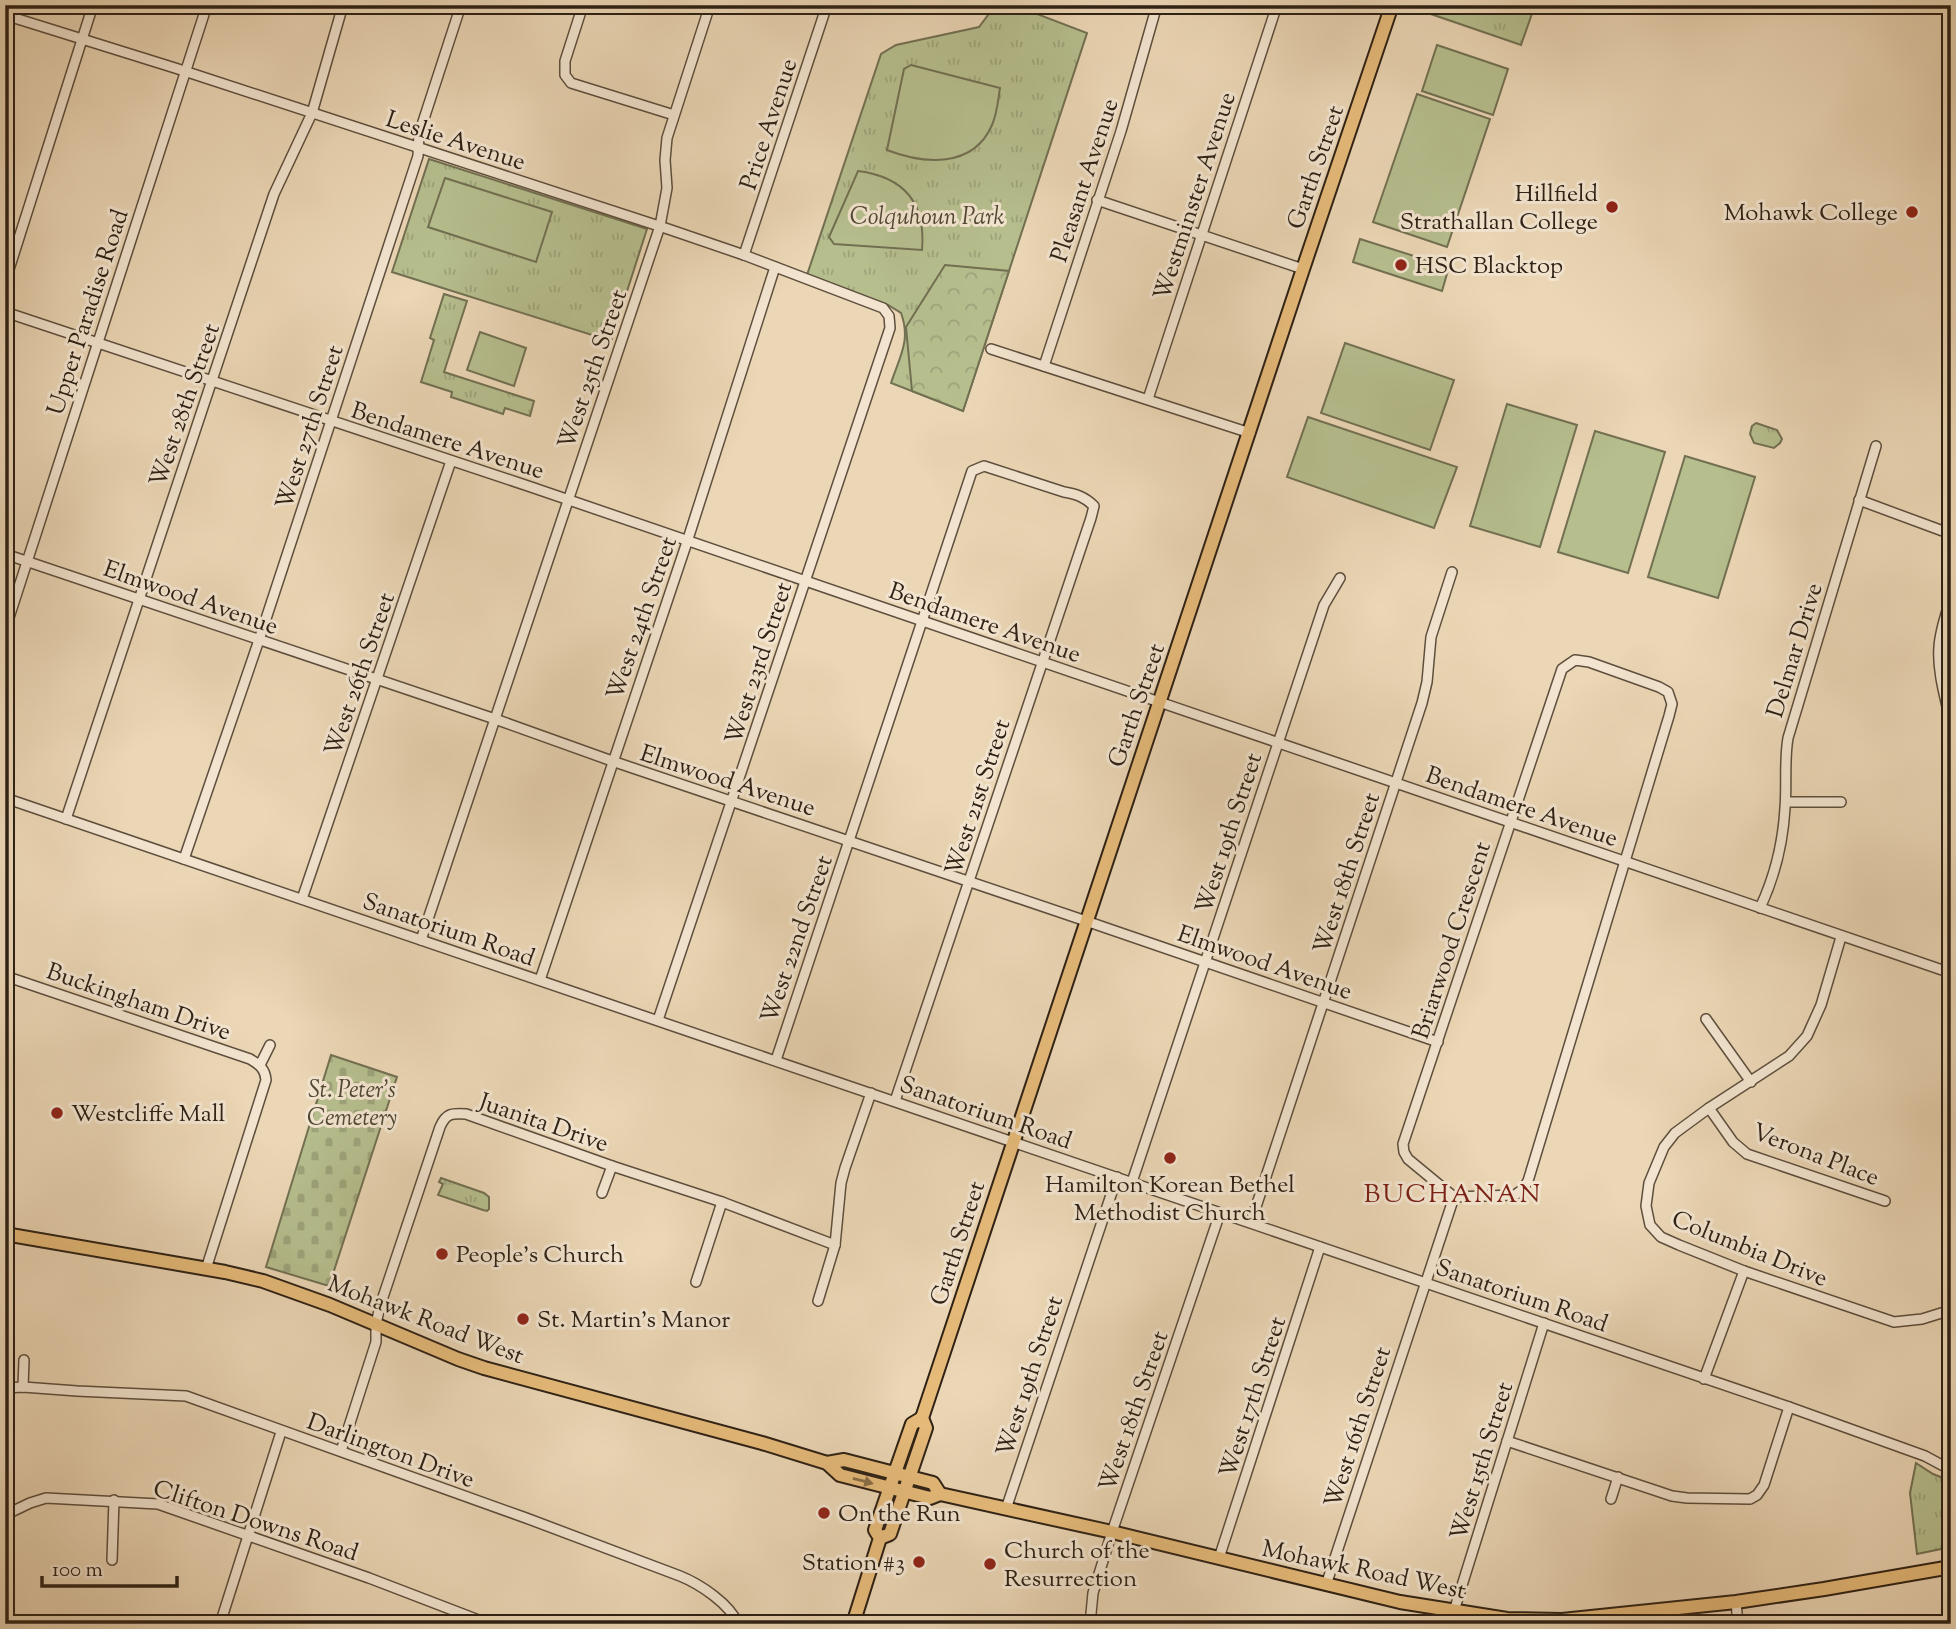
<svg xmlns="http://www.w3.org/2000/svg" width="1956" height="1629" viewBox="0 0 1956 1629" font-family="'Sorts Mill Goudy',serif">
<defs>
<pattern id="grass-tufts" width="24" height="20" patternUnits="userSpaceOnUse" patternTransform="scale(1.75)"><rect width="24" height="20" fill="#b6be8e"/><path d="M3 7l-1-3M5 7V3M7 7l1-3M15 17l-1-3M17 17v-4M19 17l1-3" fill="none" stroke="#9da37a"/></pattern>
<pattern id="forest-crowns" width="20" height="18" patternUnits="userSpaceOnUse" patternTransform="scale(1.75)"><rect width="20" height="18" fill="#b6be8e"/><path d="M2 6a3 3 0 1 1 6 0M12 15a3 3 0 1 1 6 0" fill="none" stroke="#9da37a"/></pattern>
<pattern id="cemetery-stones" width="16" height="16" patternUnits="userSpaceOnUse" patternTransform="scale(1.75)"><rect width="16" height="16" fill="#b6be8e"/><path d="M2 7V4a2 2 0 0 1 4 0v3zM10 15v-3a2 2 0 0 1 4 0v3z" fill="#9da37a"/></pattern>
</defs>
<rect width="100%" height="100%" fill="#ebd6b5"/>
<filter id="stains"><feTurbulence type="fractalNoise" baseFrequency=".00286" numOctaves="4"/><feColorMatrix values="0 0 0 0 .2 0 0 0 0 .09 0 0 0 0 .02 0 0 0 .5 -.17"/></filter>
<radialGradient id="worn" r=".72"><stop offset=".6" stop-color="#630" stop-opacity="0"/><stop offset="1" stop-color="#630" stop-opacity=".3"/></radialGradient>
<g fill="url(#grass-tufts)" stroke="#727052" stroke-width="2">
<path d="M993,5H1031L1029,11L1087,33L963,411L891,383C900,356 911,340 901,313L888,305L807,275L881,54L896,45L979,27L991,11Z"/>
<path d="M1427,5H1535L1521,45L1425,12Z"/>
<path d="M429,159L647,229L611,341L392,272Z"/>
<path d="M444,294L467,301L444,372L534,401L530,416L505,408L503,414L451,397L452,392L421,382L434,340L430,338Z"/>
<path d="M1756,423L1777,430L1782,439L1780,443L1774,448L1754,443L1750,434L1752,426Z"/>
<path d="M441,1178L484,1193L489,1197V1209L487,1211L483,1210L438,1195L443,1184L439,1182Z"/>
<path d="M1916,1463L1933,1474L1951,1481V1547L1917,1554L1910,1493Z"/>
</g>
<path fill="url(#forest-crowns)" stroke="#727052" stroke-width="2" d="M945,265L1009,271L963,411L912,391L906,327Z"/>
<path fill="url(#cemetery-stones)" stroke="#727052" stroke-width="2" d="M331,1055L397,1077L329,1286L266,1267Z"/>
<g fill="#b6be8e" stroke="#727052" stroke-width="2">
<path d="M1437,45L1508,69L1493,115L1422,91Z"/>
<path d="M911,65L1000,88C998,101 997,114 992,125C973,169 923,164 887,150L904,69Z"/>
<path d="M1417,94L1490,119L1447,247L1373,222Z"/>
<path d="M858,171C905,177 926,203 922,250L834,244L829,237Z"/>
<path d="M445,178L552,212L536,262L428,227Z"/>
<path d="M1360,239L1449,267L1442,291L1353,262Z"/>
<path d="M480,332L526,348L514,386L467,370Z"/>
<path d="M1345,343L1454,380L1430,450L1321,413Z"/>
<path d="M1507,404L1577,425L1540,547L1470,526Z"/>
<path d="M1308,417L1457,467L1434,528L1287,477Z"/>
<path d="M1595,431L1665,452L1628,573L1558,552Z"/>
<path d="M1685,456L1755,477L1718,598L1648,577Z"/>
</g>
<g fill="none" stroke-linecap="round" stroke-linejoin="round">
<defs>
<g id="minor">
<path d="M583,5L565,61V75L571,83L674,115"/>
<path d="M5,15L175,68L668,229L744,255L883,308L889,316L890,328L658,1020"/>
<path d="M1097,200L1303,269"/>
<path d="M744,255L827,5"/>
<path d="M5,282L93,5"/>
<path d="M5,312L531,487L1951,973"/>
<path d="M991,349L1250,433"/>
<path d="M1044,366L1121,131L1157,5"/>
<path d="M1148,399L1277,5"/>
<path d="M1859,500L1951,534"/>
<path d="M5,554L495,719L612,761L1086,921L1438,1042"/>
<path d="M1951,598C1946,614 1940,630 1939,647C1937,672 1946,700 1951,724"/>
<path d="M5,630L207,5"/>
<path d="M5,798L1789,1407L1925,1456L1951,1470"/>
<path d="M1786,802H1841"/>
<path d="M66,819L274,194L312,113L343,5"/>
<path d="M184,859L259,640L418,156L419,134L461,5"/>
<path d="M302,899L451,461"/>
<path d="M1760,908C1775,876 1783,843 1785,808C1787,785 1784,761 1788,738L1876,446"/>
<path d="M1841,937L1821,1005L1807,1036L1789,1056L1709,1108L1675,1133L1664,1147L1649,1183L1646,1206L1650,1225L1661,1237L1679,1245L1744,1271L1894,1322L1922,1319L1951,1310"/>
<path d="M421,940L660,226L667,188L665,160L667,138L710,5"/>
<path d="M5,976L250,1059C260,1065 265,1069 266,1080L206,1269"/>
<path d="M540,980L687,542L775,267"/>
<path d="M1706,1019L1751,1082"/>
<path d="M776,1060L972,471L984,466L1064,492C1076,494 1085,497 1094,506L1091,518L895,1101"/>
<path d="M260,1065L270,1045"/>
<path d="M1709,1108L1733,1142L1747,1154L1885,1201"/>
<path d="M1132,1182L1324,605L1340,578"/>
<path d="M602,1193L612,1166"/>
<path d="M1251,1222L1422,703L1427,682L1431,637L1452,572"/>
<path d="M696,1282L722,1202"/>
<path d="M818,1301L835,1245L841,1183L845,1168L871,1093"/>
<path d="M1704,1379L1744,1271"/>
<path d="M23,1387L24,1360"/>
<path d="M5,1388L23,1387L77,1391L186,1396L526,1518L680,1576C700,1584 730,1604 738,1624"/>
<path d="M1507,1441L1672,1496L1687,1498L1750,1499L1757,1495L1764,1485L1789,1407"/>
<path d="M341,1451L376,1342V1324L380,1306L440,1127C446,1113 452,1113 466,1114L612,1166L722,1202L835,1245"/>
<path d="M1611,1499L1618,1477"/>
<path d="M1006,1509L1117,1177"/>
<path d="M5,1515L30,1503L46,1498L158,1504L369,1578L489,1624"/>
<path d="M1219,1558L1320,1247"/>
<path d="M112,1560L114,1500"/>
<path d="M1326,1585L1454,1197L1515,1195L1522,1190L1528,1181L1669,716L1672,704L1668,692L1659,687L1589,662L1575,660L1562,669L1403,1144L1404,1152L1408,1159L1454,1197"/>
<path d="M1736,1602L1738,1624"/>
<path d="M1454,1611L1544,1323"/>
<path d="M855,1618L878,1624"/>
<path d="M220,1624L281,1432"/>
<path d="M1090,1624L1093,1593L1112,1532L1220,1213"/>
</g>
<g id="major">
<path d="M5,1234L225,1272L263,1281L330,1305L458,1359L484,1368L762,1443L827,1463L840,1475L930,1498L940,1494L1112,1532L1400,1602L1507,1619L1562,1620L1736,1602L1824,1589L1951,1567"/>
<path d="M827,1463L844,1460L933,1483L940,1494"/>
<path d="M880,1538L890,1534L926,1428L922,1418L1303,269L1392,5"/>
<path d="M853,1624L880,1538L875,1530L912,1424L922,1418"/>
</g>
</defs>
<use href="#minor" stroke="#5d4e3d" stroke-width="12"/>
<use href="#major" stroke="#2e2115" stroke-width="16"/>
<use href="#minor" stroke="#f2e4cf" stroke-width="9"/>
<use href="#major" stroke="#e6bb7a" stroke-width="12"/>
</g>
<defs><path id="oneway-solid" d="M-6-.8H1V-3.2L6.5 0L1 3.2V.8H-6Z" transform="scale(1.75)"/></defs>
<use fill="#8a6e48" href="#oneway-solid" transform="translate(863 1481) rotate(15)"/>
<g fill="#8f2418" stroke="#f2e4cf" stroke-width="2.5">
<circle cx="1612" cy="207" r="7"/>
<circle cx="1912" cy="212" r="7"/>
<circle cx="1401" cy="265" r="7"/>
<circle cx="57" cy="1113" r="7"/>
<circle cx="1170" cy="1158" r="7"/>
<circle cx="442" cy="1254" r="7"/>
<circle cx="523" cy="1319" r="7"/>
<circle cx="824" cy="1513" r="7"/>
<circle cx="919" cy="1562" r="7"/>
<circle cx="990" cy="1564" r="7"/>
</g>
<g text-anchor="middle" stroke-width="6" stroke-linejoin="round" paint-order="stroke">
<g font-size="24" fill="#2e2115" stroke="#f2e4cf">
<text transform="translate(768 124) rotate(-72)" y="8">Price Avenue</text>
<text transform="translate(456 140) rotate(18)" y="8">Leslie Avenue</text>
<text transform="translate(1315 167) rotate(-71)" y="8">Garth Street</text>
<text transform="translate(1084 180) rotate(-72)" y="8">Pleasant Avenue</text>
<text transform="translate(1194 196) rotate(-72)" y="8">Westminster Avenue</text>
<text transform="translate(87 312) rotate(-72)" y="8">Upper Paradise Road</text>
<text transform="translate(592 369) rotate(-71)" y="8">West 25th Street</text>
<text transform="translate(184 405) rotate(-71)" y="8">West 28th Street</text>
<text transform="translate(309 427) rotate(-72)" y="8">West 27th Street</text>
<text transform="translate(448 440) rotate(18)" y="8">Bendamere Avenue</text>
<text transform="translate(191 597) rotate(19)" y="8">Elmwood Avenue</text>
<text transform="translate(641 618) rotate(-71)" y="8">West 24th Street</text>
<text transform="translate(985 622) rotate(19)" y="8">Bendamere Avenue</text>
<text transform="translate(1794 650) rotate(-73)" y="8">Delmar Drive</text>
<text transform="translate(758 663) rotate(-72)" y="8">West 23rd Street</text>
<text transform="translate(359 674) rotate(-71)" y="8">West 26th Street</text>
<text transform="translate(1136 705) rotate(-71)" y="8">Garth Street</text>
<text transform="translate(728 780) rotate(18)" y="8">Elmwood Avenue</text>
<text transform="translate(977 797) rotate(-72)" y="8">West 21st Street</text>
<text transform="translate(1522 806) rotate(19)" y="8">Bendamere Avenue</text>
<text transform="translate(1228 833) rotate(-72)" y="8">West 19th Street</text>
<text transform="translate(1346 873) rotate(-72)" y="8">West 18th Street</text>
<text transform="translate(449 929) rotate(19)" y="8">Sanatorium Road</text>
<text transform="translate(796 939) rotate(-71)" y="8">West 22nd Street</text>
<text transform="translate(1451 940) rotate(-72)" y="8">Briarwood Crescent</text>
<text transform="translate(1265 962) rotate(19)" y="8">Elmwood Avenue</text>
<text transform="translate(139 1001) rotate(19)" y="8">Buckingham Drive</text>
<text transform="translate(986 1112) rotate(19)" y="8">Sanatorium Road</text>
<text transform="translate(544 1122) rotate(19)" y="8">Juanita Drive</text>
<text transform="translate(1816 1154) rotate(21)" y="8">Verona Place</text>
<text transform="translate(957 1243) rotate(-72)" y="8">Garth Street</text>
<text transform="translate(1750 1248) rotate(22)" y="8">Columbia Drive</text>
<text transform="translate(1522 1295) rotate(19)" y="8">Sanatorium Road</text>
<text transform="translate(426 1319) rotate(21)" y="8">Mohawk Road West</text>
<text transform="translate(1029 1376) rotate(-72)" y="8">West 19th Street</text>
<text transform="translate(1252 1397) rotate(-72)" y="8">West 17th Street</text>
<text transform="translate(1133 1411) rotate(-71)" y="8">West 18th Street</text>
<text transform="translate(1357 1427) rotate(-72)" y="8">West 16th Street</text>
<text transform="translate(391 1450) rotate(20)" y="8">Darlington Drive</text>
<text transform="translate(1481 1461) rotate(-73)" y="8">West 15th Street</text>
<text transform="translate(256 1520) rotate(18)" y="8">Clifton Downs Road</text>
<text transform="translate(1364 1569) rotate(12)" y="8">Mohawk Road West</text>
</g>
<g font-size="24" fill="#2e2115" stroke="#f2e4cf" text-anchor="start">
<text x="1598" y="201" text-anchor="end">Hillfield<tspan x="1598" dy="28">Strathallan College</tspan></text>
<text x="1898" y="220" text-anchor="end">Mohawk College</text>
<text x="1415" y="273">HSC Blacktop</text>
<text x="71" y="1121">Westcliffe Mall</text>
<text x="1170" y="1192" text-anchor="middle">Hamilton Korean Bethel<tspan x="1170" dy="28">Methodist Church</tspan></text>
<text x="456" y="1262">People's Church</text>
<text x="537" y="1327">St. Martin's Manor</text>
<text x="838" y="1521">On the Run</text>
<text x="1004" y="1558">Church of the<tspan x="1004" dy="28">Resurrection</tspan></text>
<text x="905" y="1570" text-anchor="end">Station #3</text>
</g>
<g font-size="24" font-style="italic" fill="#504833" stroke="#f2e4cf">
<text x="927" y="224">Colquhoun Park</text>
<text x="352" y="1097">St. Peter's<tspan x="352" dy="28">Cemetery</tspan></text>
</g>
<g font-size="26" letter-spacing="2" fill="#7a1f14" stroke="#f2e4cf">
<text x="1453" y="1202">BUCHANAN</text>
</g>
</g>
<rect width="1956" height="1629" fill="none" stroke="#ebd6b5" stroke-width="28"/>
<rect x="7" y="7" width="1942" height="1615" fill="none" stroke="#2e2115" stroke-width="3.5"/>
<rect x="14" y="14" width="1928" height="1601" fill="none" stroke="#2e2115" stroke-width="2"/>
<path d="M42 1576v10h135v-10" fill="none" stroke="#2e2115" stroke-width="3.5"/>
<text x="52" y="1576" font-size="21" fill="#2e2115" stroke="#f2e4cf" stroke-width="5" paint-order="stroke">100 m</text>
<rect width="100%" height="100%" filter="url(#stains)"/>
<rect width="100%" height="100%" fill="url(#worn)"/>
</svg>
